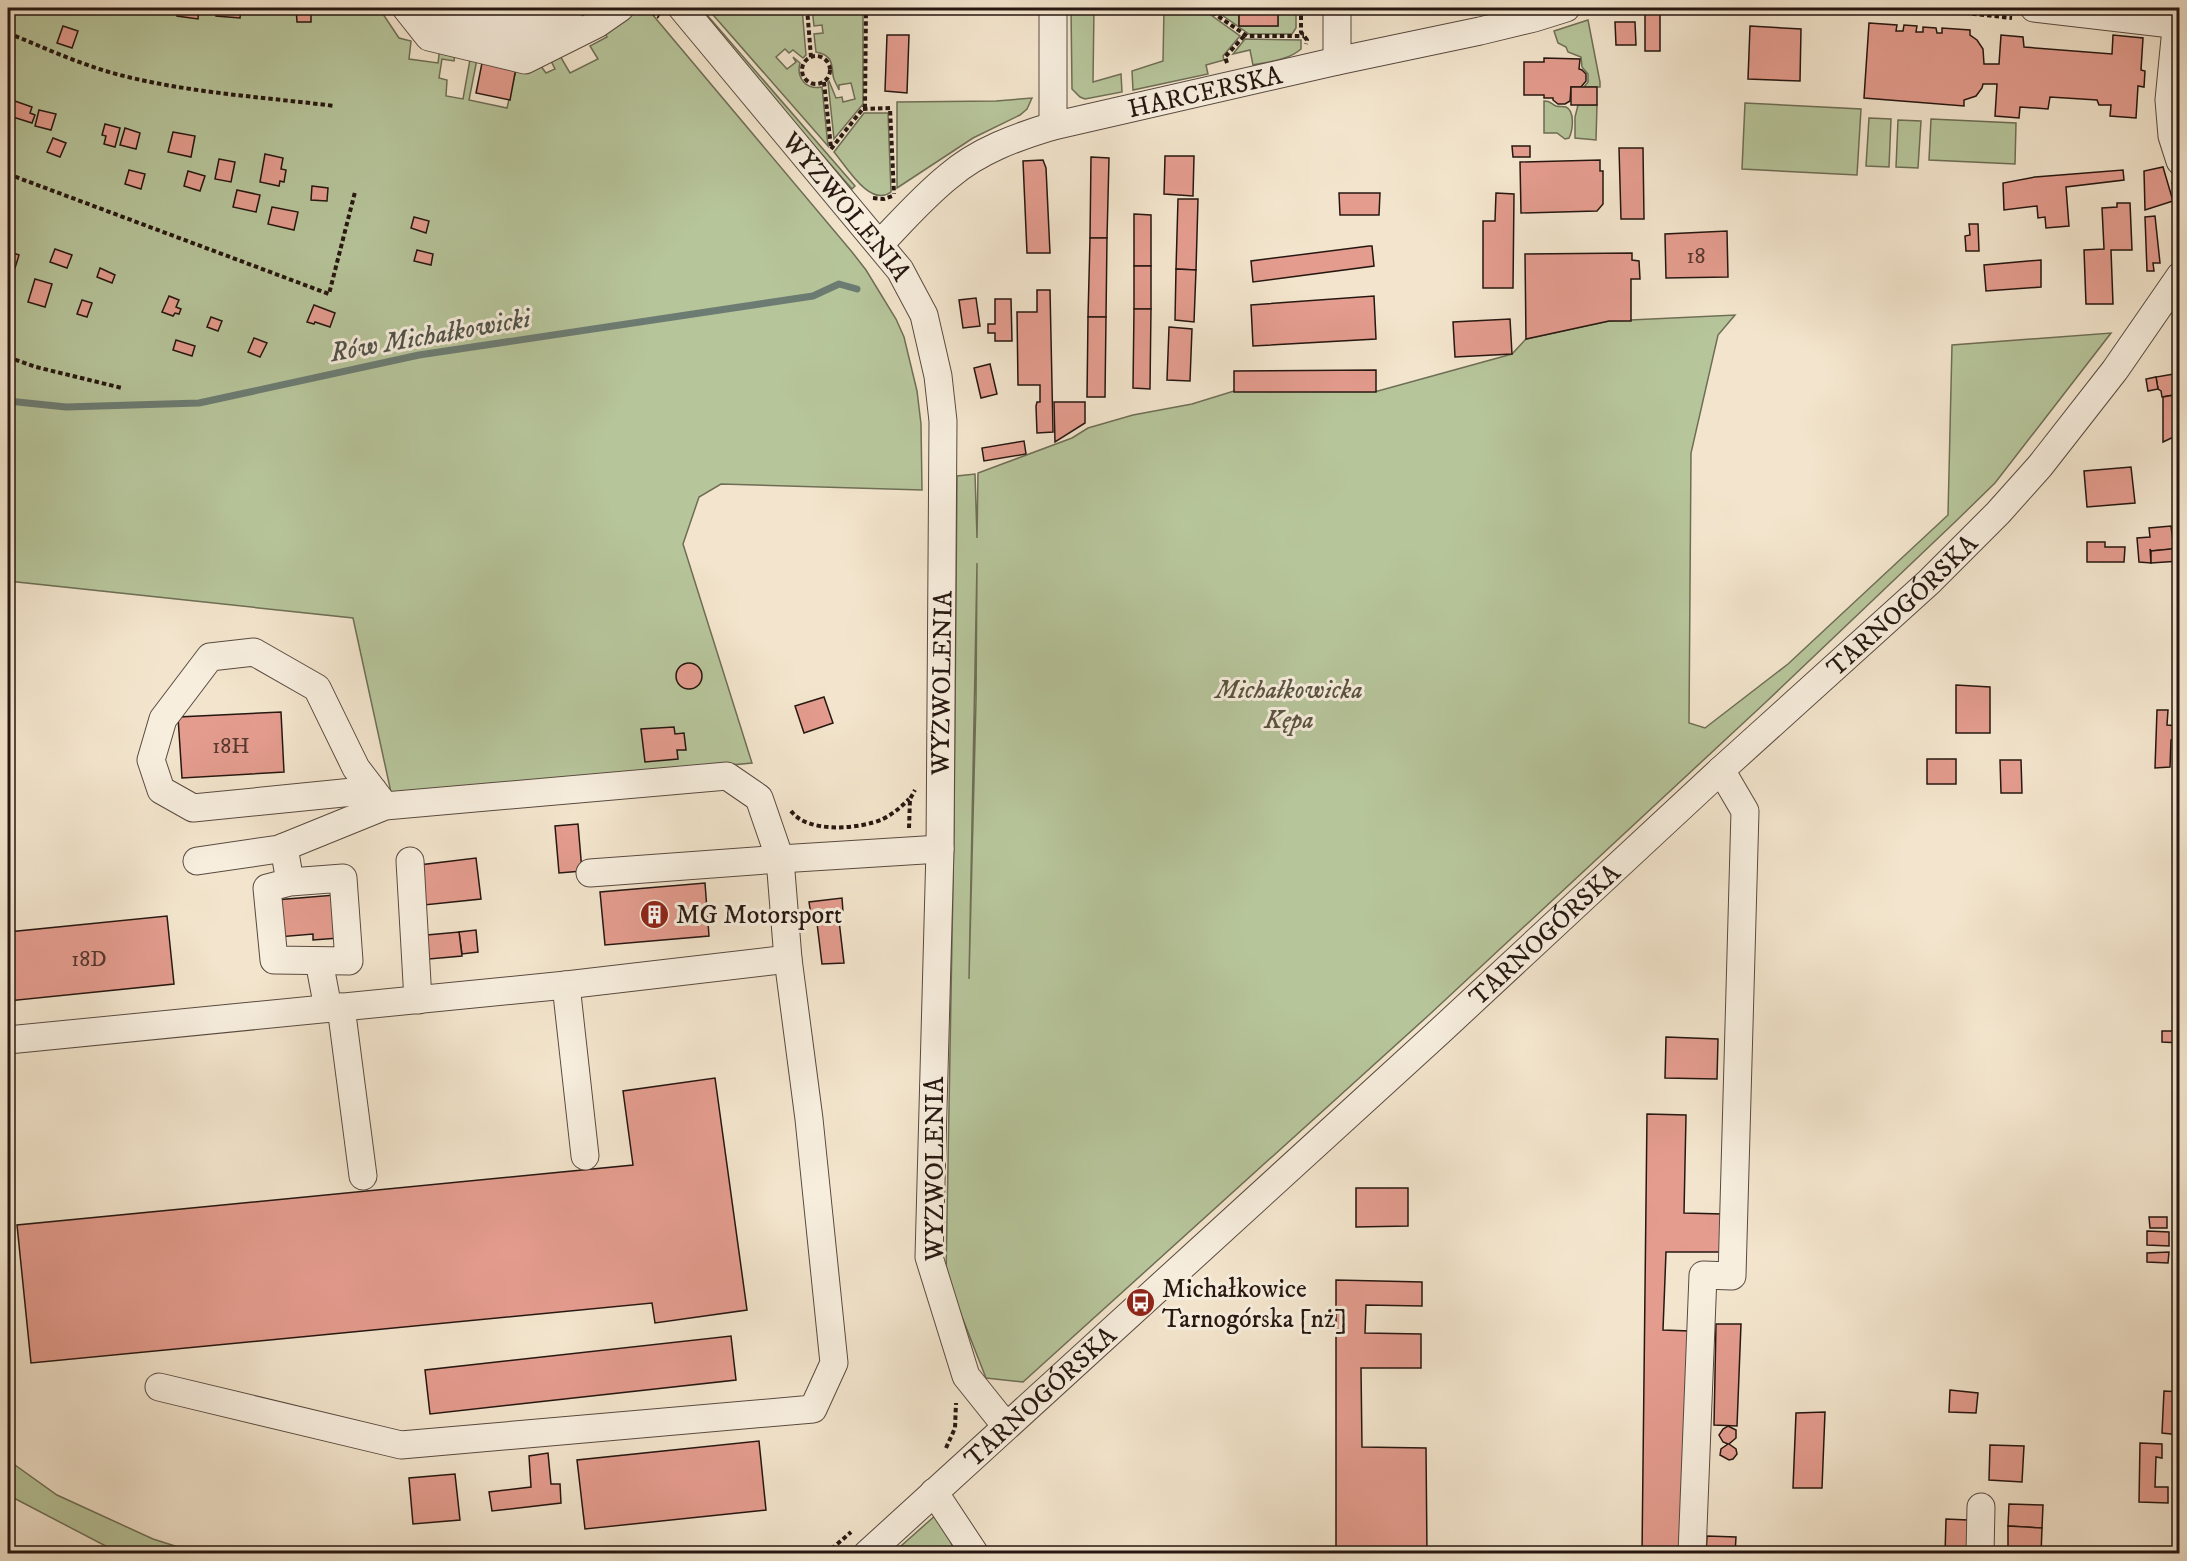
<svg xmlns="http://www.w3.org/2000/svg" width="2187" height="1561" viewBox="0 0 2187 1561" font-family="'IM FELL DW Pica',serif">
<rect width="100%" height="100%" fill="#f3e5cd"/>
<filter id="stains"><feTurbulence type="fractalNoise" baseFrequency=".00333" numOctaves="4"/><feColorMatrix values="0 0 0 0 .2 0 0 0 0 .09 0 0 0 0 .02 0 0 0 .5 -.17"/></filter>
<radialGradient id="worn" r=".72"><stop offset=".6" stop-color="#630" stop-opacity="0"/><stop offset="1" stop-color="#630" stop-opacity=".3"/></radialGradient>
<g fill="#b7c59b" stroke="#6e6e56" stroke-width="1.5" fill-rule="evenodd">
<path d="M8,8H379L399,38L411,41L409,59L438,63L440,47L456,49L454,61L442,59L439,78L447,80L446,96L463,99L471,54H478L469,100L507,108L518,61L540,65L546,73L555,69L550,59L559,54L570,73L598,59L590,46L607,37L603,30L637,12L652,14L852,252L866,270L896,319L904,337L917,391L921,424L922,490L721,484L699,497L683,544L752,763L392,797L353,618L8,581Z"/>
<path d="M694,8H701L855,186L852,189Z"/>
<path d="M707,8H802L806,55L803,58L793,50L789,53L785,49L776,57L787,69L796,62L793,57L800,63C796,78 806,90 822,87L828,146Z"/>
<path d="M812,8H863V104L834,139L828,82L829,81L836,98L842,97L843,102L855,99L851,83L839,85V90C837,85 833,79 833,75C832,62 831,55 816,52L814,34L823,33L822,25L814,26Z"/>
<path d="M1071,8H1094L1093,82L1121,74L1122,92L1085,99L1080,97L1072,89Z"/>
<path d="M1164,8H1201L1240,36L1223,56L1224,60L1206,65L1208,74L1133,90L1132,71L1163,61Z"/>
<path d="M1212,8H1239V26H1278V8H1296V28L1292,34H1249Z"/>
<path d="M1588,20L1600,82V87H1584L1588,82V74L1582,67L1581,57L1568,52L1566,47L1558,43L1554,31Z"/>
<path d="M1245,39L1301,40V49C1289,60 1268,62 1253,65L1250,50L1233,54Z"/>
<path d="M1032,98L1027,109L1020,115L973,138L897,188V102L996,101Z"/>
<path d="M1544,101C1551,101 1550,103 1556,106C1559,107 1563,106 1566,107C1575,111 1573,130 1569,138L1565,139L1557,133H1544Z"/>
<path d="M1745,103L1861,109L1857,175L1742,169Z"/>
<path d="M1578,105H1597L1596,140L1575,138V117Z"/>
<path d="M864,113H888L891,192C870,208 846,166 834,152Z"/>
<path d="M1869,118L1891,119L1889,167L1866,166Z"/>
<path d="M1931,119L2016,123L2015,164L1929,160Z"/>
<path d="M1898,120L1921,121L1918,168L1896,167Z"/>
<path d="M1735,315L1718,335L1691,453L1689,723L1705,728L1788,664L1948,515L1952,345L2111,333L1995,483L1955,522L1767,701L1430,1014L1023,1382L986,1378L946,1276L954,827L957,476L975,474L977,538L978,473L1072,438L1088,428L1133,415L1192,404L1234,391H1378L1512,354L1526,339L1609,321ZM977,563L976,700L969,979L977,564Z"/>
<path d="M8,1460L57,1495L153,1539L197,1553H119L8,1495Z"/>
<path d="M937,1514L956,1553L892,1554Z"/>
</g>
<g fill="none" stroke-linecap="round" stroke-linejoin="round">
<path stroke="#6c7c73" stroke-width="7" d="M8,401L66,407L199,403L419,355L813,296L839,284L857,289"/>
</g>
<g fill="#e49c8e" stroke="#261711" stroke-width="1.5">
<path d="M178,8H199L198,19L177,16Z"/>
<path d="M217,8H241L240,18L216,16Z"/>
<path d="M296,8H311V22H297Z"/>
<rect x="1239" y="8" width="39" height="18"/>
<rect x="1645" y="11" width="15" height="40"/>
<path d="M1615,22H1635L1636,45H1616Z"/>
<path d="M1869,23L1897,25L1896,31H1903L1904,25L1917,26L1916,32H1923V27L1936,28L1937,33H1942V28L1970,30V35L1977,40L1983,49L1984,64H1999L2001,35L2023,37L2024,47L2112,54L2113,35L2143,38L2141,70L2145,71L2144,87L2138,86L2136,118L2110,116L2111,105H2099L2097,100L2050,97L2048,109L2020,107L2019,118L1995,116L1997,84H1983L1982,88L1976,96L1964,100V106L1864,98Z"/>
<path d="M63,26L78,31L72,48L57,43Z"/>
<path d="M1750,26L1801,29L1800,81L1748,79Z"/>
<path d="M887,35H909L907,93L885,91Z"/>
<path d="M483,58L516,68L510,100L476,93Z"/>
<path d="M1544,58L1580,59L1579,69L1582,70L1586,74V81L1581,87H1571L1570,101L1565,104H1558L1553,100V98H1544V95H1524V62H1544Z"/>
<rect x="1571" y="87" width="26" height="18"/>
<path d="M9,99L32,107L30,113L35,115L32,123L13,117L14,115L8,112Z"/>
<path d="M39,110L56,114L51,130L35,126Z"/>
<path d="M105,124L120,128L115,147L104,144L106,136L102,135Z"/>
<path d="M125,128L140,133L136,149L120,145Z"/>
<path d="M173,132L195,136L191,157L168,152Z"/>
<path d="M53,138L66,143L60,157L47,152Z"/>
<path d="M1512,146H1530V157H1513Z"/>
<path d="M1619,148H1643L1644,219H1621Z"/>
<path d="M265,154L283,158L281,169L286,170L284,182L280,181L279,186L260,182Z"/>
<path d="M1165,156H1194L1193,196L1164,194Z"/>
<path d="M1091,157L1109,158L1107,238H1090Z"/>
<path d="M219,159L235,162L231,182L215,179Z"/>
<path d="M1043,160L1046,168L1050,253H1027L1023,161Z"/>
<path d="M1600,160V171H1603V204L1597,211L1521,213L1520,162Z"/>
<path d="M2163,167L2173,201L2145,210L2144,171Z"/>
<path d="M129,170L145,174L141,189L125,184Z"/>
<path d="M2123,170L2124,180L2066,187L2069,226L2046,228L2045,217L2038,218L2037,206L2004,210L2003,183L2035,177Z"/>
<path d="M188,171L205,176L200,191L184,186Z"/>
<path d="M312,186L328,188L327,201L311,200Z"/>
<path d="M237,190L260,195L256,212L233,207Z"/>
<path d="M1339,193H1380L1379,215H1340Z"/>
<path d="M1496,193L1514,194L1513,288H1483V221H1495Z"/>
<path d="M1178,199H1198L1196,270L1176,269Z"/>
<path d="M2117,203H2130L2132,250H2111L2113,304H2086L2084,250L2104,249L2102,208L2117,207Z"/>
<path d="M272,207L298,212L294,230L268,224Z"/>
<path d="M1134,214L1151,215V266H1134Z"/>
<path d="M2155,216L2160,263H2153L2154,271H2147L2145,217Z"/>
<path d="M414,217L429,221L426,233L411,228Z"/>
<path d="M1969,224H1978L1979,251H1966L1965,236L1970,235Z"/>
<path d="M1727,231L1728,277L1666,278L1665,234Z"/>
<path d="M1090,238H1107L1106,317H1088Z"/>
<path d="M1369,246H1372L1374,266L1253,282L1251,261Z"/>
<path d="M55,249L72,255L67,268L50,262Z"/>
<path d="M417,250L433,254L431,265L414,261Z"/>
<path d="M8,251L19,255L15,268L8,265Z"/>
<path d="M1632,253V260L1639,261L1640,279H1631V321H1609L1526,339L1525,254Z"/>
<path d="M2041,260V287L1986,291L1984,265Z"/>
<rect x="1134" y="266" width="17" height="43"/>
<path d="M100,268L115,275L112,283L97,277Z"/>
<path d="M1176,269L1196,270L1194,322L1175,320Z"/>
<path d="M35,279L52,284L45,307L28,302Z"/>
<path d="M1037,290H1050L1053,432L1037,433L1036,406L1037,402H1040V385H1018L1017,312H1037Z"/>
<path d="M169,296L179,300L176,307L181,309L179,314L175,313L173,316L162,312Z"/>
<path d="M1374,296L1376,339L1253,346L1251,305Z"/>
<path d="M976,298L980,326L963,328L959,300Z"/>
<path d="M995,299H1011L1012,341H995V333H988V324H995Z"/>
<path d="M82,300L92,303L87,317L77,314Z"/>
<path d="M314,305L335,313L330,327L315,322L314,324L307,322Z"/>
<path d="M1134,309H1151L1150,389L1133,388Z"/>
<path d="M211,317L222,321L218,331L207,327Z"/>
<path d="M1088,317H1106L1105,397H1087Z"/>
<path d="M1510,319L1512,354L1455,357L1453,322Z"/>
<path d="M1169,327L1192,329L1190,381L1167,380Z"/>
<path d="M254,338L267,343L260,357L248,352Z"/>
<path d="M176,340L195,346L192,356L173,350Z"/>
<path d="M990,364L997,394L981,398L974,368Z"/>
<path d="M1376,370V392H1234V371Z"/>
<path d="M2180,373V394L2162,397L2161,391L2158,389L2156,377Z"/>
<path d="M2156,377L2158,389L2148,391L2146,379Z"/>
<path d="M2180,394V434L2163,442V397Z"/>
<path d="M1054,402H1085V423L1055,442Z"/>
<path d="M1024,441L1026,454L984,461L982,448Z"/>
<path d="M2131,467L2135,503L2087,507L2084,471Z"/>
<path d="M2171,526L2174,549L2151,551L2150,549L2151,563L2139,562L2137,538L2150,537L2149,528Z"/>
<path d="M2087,542H2105V547H2125L2124,562H2087Z"/>
<path d="M2180,548V561L2151,563V551Z"/>
<circle cx="689" cy="676" r="13"/>
<path d="M1956,685L1990,687V733H1956Z"/>
<path d="M824,697L833,723L804,733L795,706Z"/>
<path d="M2157,710H2168L2167,725L2180,726V740H2171L2170,767L2155,768Z"/>
<path d="M281,712L284,772L182,778L178,717Z"/>
<path d="M674,727L675,734L684,733L686,750H677L678,759L645,762L641,729Z"/>
<rect x="1927" y="759" width="29" height="25"/>
<path d="M2000,760H2021L2022,793H2001Z"/>
<path d="M578,824L582,871L559,873L555,826Z"/>
<path d="M476,858L481,899L424,905L419,865Z"/>
<path d="M705,883L709,936L605,945L600,892Z"/>
<path d="M335,895L339,938L313,940V934L278,937L275,900Z"/>
<path d="M842,898L843,912H838L844,963L822,964L816,915H811L809,902Z"/>
<path d="M167,916L174,984L8,1001V932Z"/>
<path d="M476,930L478,952L462,954L459,932Z"/>
<path d="M459,932L462,956L429,959L427,935Z"/>
<path d="M2162,1031H2180V1043L2162,1042Z"/>
<path d="M1666,1037L1718,1039L1717,1079L1665,1078Z"/>
<path d="M8,1065L11,1107L8,1108Z"/>
<path d="M715,1078L747,1310L655,1323L652,1303L31,1363L17,1225L633,1165L623,1091Z"/>
<path d="M1647,1114L1686,1115L1684,1213L1723,1214V1252H1666L1663,1330L1690,1331L1686,1554H1642Z"/>
<path d="M1356,1188H1408V1226L1356,1227Z"/>
<path d="M2149,1217H2167V1228H2150Z"/>
<path d="M2147,1231L2169,1232V1246L2147,1245Z"/>
<path d="M2169,1252L2168,1263L2147,1262V1253Z"/>
<path d="M1336,1280L1422,1282V1306L1366,1305L1365,1333L1421,1334V1368H1361L1362,1447L1426,1448L1427,1554H1336Z"/>
<path d="M1716,1324H1741L1737,1426L1714,1425Z"/>
<path d="M731,1336L736,1380L430,1414L425,1370Z"/>
<path d="M1950,1390L1978,1393L1976,1413L1949,1412Z"/>
<path d="M2164,1391L2180,1392V1435L2162,1433Z"/>
<path d="M1825,1412L1822,1488H1793L1796,1413Z"/>
<path d="M1728,1426L1736,1430V1438L1729,1444L1736,1449L1737,1454L1733,1459L1729,1460L1720,1455L1721,1449L1728,1444L1723,1442L1719,1435L1723,1429Z"/>
<path d="M759,1441L766,1510L585,1529L577,1460Z"/>
<path d="M2140,1443L2162,1444V1458L2156,1457L2155,1487H2168V1503L2139,1502Z"/>
<path d="M1990,1445L2024,1446L2022,1482L1989,1480Z"/>
<path d="M548,1453L551,1484H560L561,1503L492,1511L489,1492L531,1487L529,1456Z"/>
<path d="M455,1474L460,1520L413,1524L409,1478Z"/>
<path d="M2009,1504L2043,1505L2042,1528L2008,1526Z"/>
<path d="M1946,1519L1968,1520V1554H1945Z"/>
<path d="M2008,1526L2042,1528L2041,1554H2008Z"/>
<path d="M1707,1536L1736,1537L1735,1554H1706Z"/>
</g>
<g fill="none" stroke-linecap="round" stroke-linejoin="round">
<defs>
<g id="minor">
<path d="M406,8L429,37L525,60L597,24L620,8"/>
<path d="M423,8L439,16L530,35L570,28"/>
<path d="M494,8L569,20"/>
<path id="s1" d="M682,8L900,270L924,315L938,376L943,421L940,849L929,1257L966,1376L1006,1426"/>
<path d="M2034,8L2180,25"/>
<path d="M2178,8L2169,100L2172,136L2180,161"/>
<path d="M1337,61V8"/>
<path d="M1053,126V8"/>
<path id="s2" d="M880,244C902,221 924,196 949,176C978,151 1016,137 1053,126L1337,61L1480,31L1534,18L1566,8"/>
<path d="M373,790L193,808L161,790L151,760L163,719L210,657L254,652L317,688L356,768L385,806"/>
<path d="M284,847L290,882L343,878L349,961L274,960L267,888L290,882"/>
<path d="M197,861L279,849L385,806L727,776L759,798L780,859L940,849"/>
<path d="M410,861L418,1000"/>
<path d="M319,961L328,1008"/>
<path d="M566,985L585,1156"/>
<path d="M341,1007L363,1176"/>
<path d="M8,1040L566,985L788,959"/>
<path d="M159,1387L401,1445L813,1409L834,1363L809,1119L788,959L780,859L590,873"/>
<path d="M934,1492L975,1554"/>
<path id="s3" d="M867,1554L1439,1032L1721,770L1929,582L1998,513L2040,466L2115,370L2180,276"/>
<path d="M1692,1554L1703,1275L1732,1276L1745,811L1721,770"/>
<path d="M1980,1554L1981,1507"/>
</g>
</defs>
<use href="#minor" stroke="#594a40" stroke-width="29"/>
<g stroke="#261711" stroke-width="4" stroke-dasharray="4.5 3" stroke-linecap="butt">
<path d="M645,8L659,17"/>
<path d="M807,8L811,57"/>
<path d="M1206,8L1247,36H1304"/>
<path d="M1301,8V32L1307,40L1306,44"/>
<path d="M1920,8L2012,18"/>
<path d="M8,33C45,48 81,65 120,75C190,93 263,97 335,106"/>
<circle cx="816" cy="70" r="14"/>
<path d="M1227,63L1225,57L1245,35"/>
<path d="M824,82L831,148"/>
<path d="M863,109L890,108L894,194"/>
<path d="M831,149L865,106L866,8"/>
<path d="M8,174L329,294L355,192"/>
<path d="M2173,182L2180,204"/>
<path d="M873,198L884,199L892,196"/>
<path d="M8,357L36,367L122,388"/>
<path d="M791,811C808,834 860,829 883,819C893,814 901,807 909,799"/>
<path d="M909,828L910,799L915,790"/>
<path d="M946,1448L955,1428L956,1403"/>
<path d="M826,1554L851,1532"/>
</g>
<use href="#minor" stroke="#f7eede" stroke-width="27"/>
</g>
<defs>
<symbol id="building-disc" viewBox="-11 -11 22 22"><circle r="9.5" fill="#8f2418" stroke="#f7eede"/><path d="M-4-6H4V6H1V3H-1V6H-4ZM-2.5-4.3h1.7v1.8h-1.7ZM.8-4.3h1.7v1.8H.8ZM-2.5-1h1.7V.8h-1.7ZM.8-1h1.7V.8H.8Z" fill="#fff"/></symbol>
<symbol id="bus-disc" viewBox="-11 -11 22 22"><circle r="9.5" fill="#8f2418" stroke="#f7eede"/><path d="M-5-6H5V4H4V6H2V4H-2V6H-4V4H-5ZM-3.5-4V0h7V-4ZM-3.5 1.2v1.5H-2V1.2ZM2 1.2v1.5H3.5V1.2Z" fill="#fff"/></symbol>
</defs>
<g fill-rule="evenodd">
<use href="#building-disc" x="638" y="898" width="33" height="33"/>
<use href="#bus-disc" x="1124" y="1286" width="33" height="33"/>
</g>
<g text-anchor="middle" stroke-width="6" stroke-linejoin="round" paint-order="stroke">
<g font-size="22" fill="#563830">
<text x="1696" y="263">18</text>
<text x="231" y="753">18H</text>
<text x="89" y="966">18D</text>
</g>
<g font-size="26" fill="#261711" stroke="#f7eede">
<text dy="9" stroke="none"><textPath href="#s2" startOffset="369">HARCERSKA</textPath></text>
<text dy="9" stroke="none"><textPath href="#s1" startOffset="258">WYZWOLENIA</textPath></text>
<text dy="9" stroke="none"><textPath href="#s3" startOffset="1404">TARNOGÓRSKA</textPath></text>
<text transform="translate(941 683) rotate(-89)" y="9">WYZWOLENIA</text>
<text dy="9" stroke="none"><textPath href="#s3" startOffset="918">TARNOGÓRSKA</textPath></text>
<text transform="translate(934 1169) rotate(-90)" y="9">WYZWOLENIA</text>
<text dy="9" stroke="none"><textPath href="#s3" startOffset="234">TARNOGÓRSKA</textPath></text>
</g>
<g font-size="26" font-style="italic" fill="#595441" stroke="#f7eede">
<text x="1289" y="698">Michałkowicka<tspan x="1289" dy="30">Kępa</tspan></text>
</g>
<g font-size="26" fill="#261711" stroke="#f7eede" text-anchor="start">
<text x="676" y="923">MG Motorsport</text>
<text x="1162" y="1297">Michałkowice<tspan x="1162" dy="30">Tarnogórska [nż]</tspan></text>
</g>
<g font-size="27" font-style="italic" fill="#4f524a" stroke="#f7eede">
<text transform="translate(430 335) rotate(-10)" y="9">Rów Michałkowicki</text>
</g>
</g>
<rect width="2187" height="1561" fill="none" stroke="#f3e5cd" stroke-width="30"/>
<rect x="9" y="9" width="2169" height="1543" fill="none" stroke="#261711" stroke-width="3"/>
<rect x="15" y="15" width="2157" height="1531" fill="none" stroke="#261711" stroke-width="1.5"/>
<rect width="100%" height="100%" filter="url(#stains)"/>
<rect width="100%" height="100%" fill="url(#worn)"/>
</svg>
